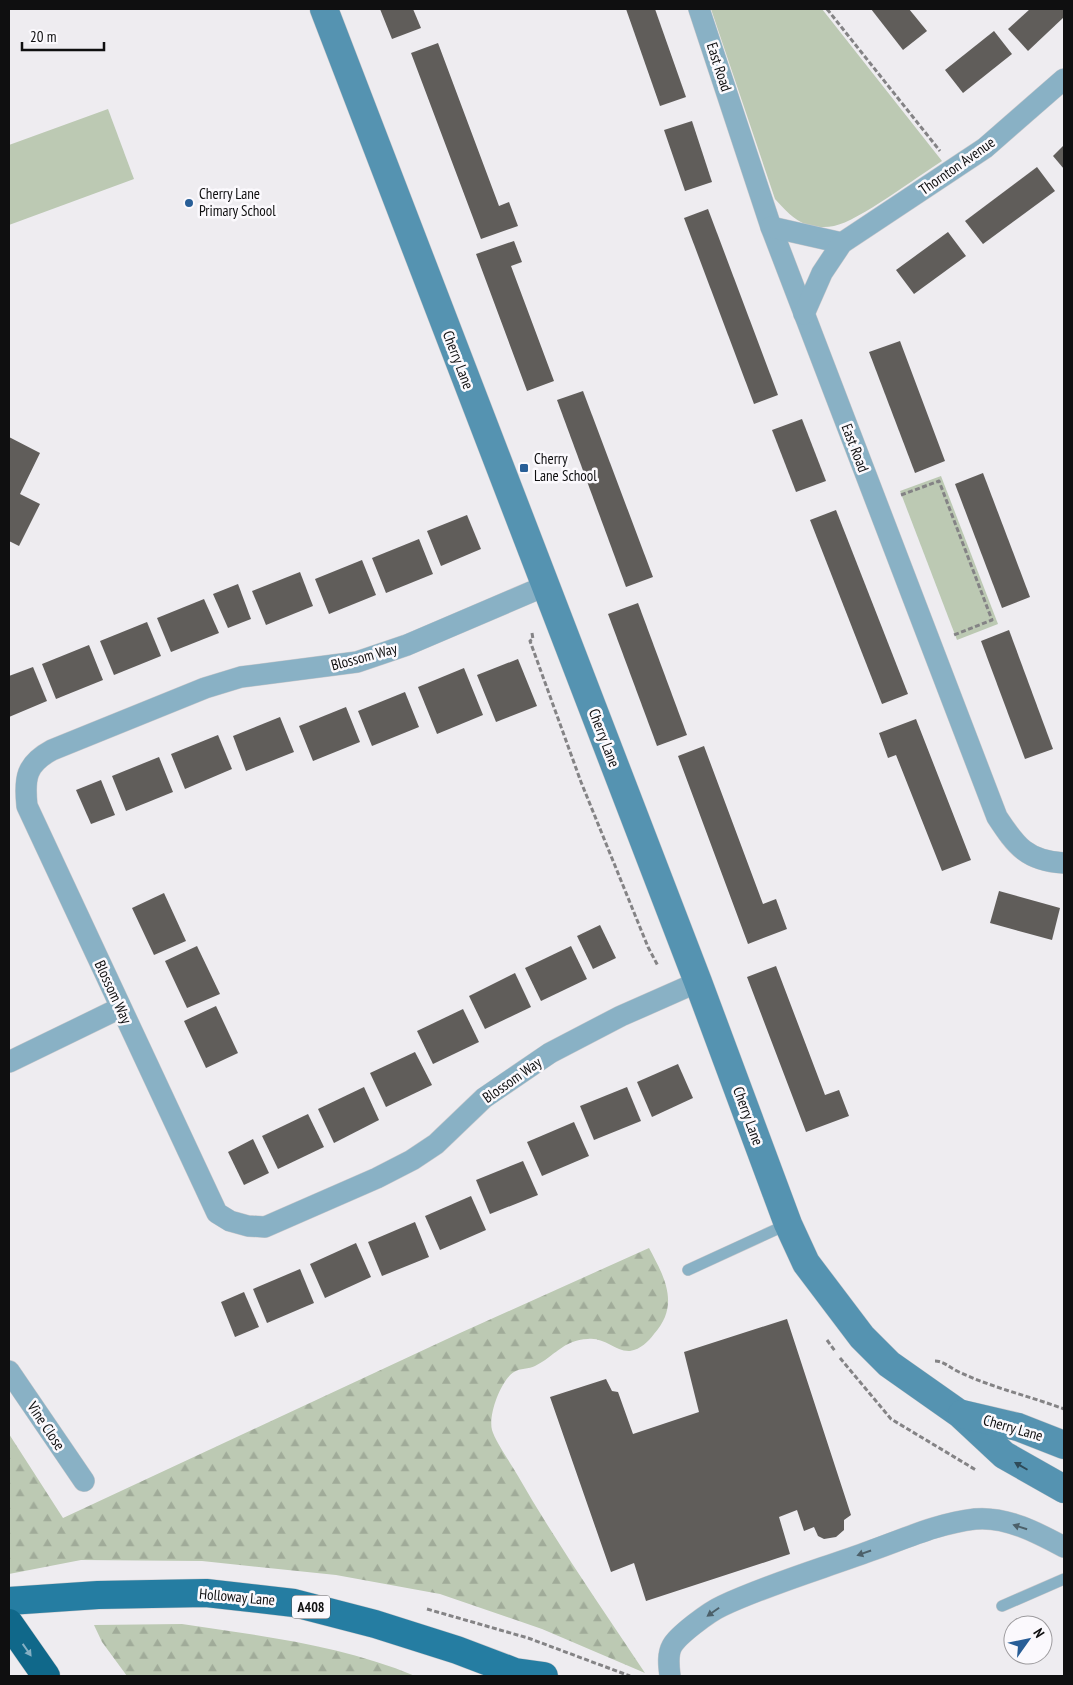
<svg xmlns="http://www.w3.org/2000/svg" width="1073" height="1685" viewBox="0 0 1073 1685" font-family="'PT Sans Narrow',sans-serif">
<defs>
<pattern id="forest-firs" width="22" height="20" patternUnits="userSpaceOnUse" patternTransform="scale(1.25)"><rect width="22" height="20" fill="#bcc9b3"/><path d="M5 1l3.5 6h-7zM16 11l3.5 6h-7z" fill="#a0ab99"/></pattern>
</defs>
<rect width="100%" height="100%" fill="#eeecf0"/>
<g fill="#bcc9b3">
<path d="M711,9H822L942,161C918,176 859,221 834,226C825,228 816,227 807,225C794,220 784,209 775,199Z"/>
<path d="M108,109L134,179L9,225V145Z"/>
<path d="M941,476L998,624L957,640L900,491Z"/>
</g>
<g fill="url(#forest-firs)">
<path d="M649,1248C665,1278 680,1305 654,1334C648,1342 641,1349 630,1351C615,1352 605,1337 588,1339C563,1340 555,1356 535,1366C529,1369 520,1368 514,1372C501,1380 488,1415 492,1430C495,1441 512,1465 518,1476C557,1544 602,1608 645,1673L542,1629L440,1594L336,1575L202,1561L81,1560L9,1574V1434L63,1518L460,1333Z"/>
<path d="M182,1624C261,1636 341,1645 415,1676H127L102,1642L94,1625Z"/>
</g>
<g fill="#605d5a">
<path d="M380,9H413L421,28L392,39Z"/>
<path d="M626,9H655L686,97L660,106Z"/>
<path d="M871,9H909L927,31L903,50Z"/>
<path d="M1030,9H1064V17L1028,51L1008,29Z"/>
<path d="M994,31L1012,54L963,93L945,70Z"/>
<path d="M438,43L499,206L509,202L518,226L481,239L411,53Z"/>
<path d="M692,121L712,182L685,191L664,130Z"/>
<path d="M1064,145V169L1053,156Z"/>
<path d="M1037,167L1055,191L983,244L965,221Z"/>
<path d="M708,209L778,395L754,404L684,218Z"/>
<path d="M948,232L966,256L914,294L896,270Z"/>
<path d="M514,241L522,262L511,266L554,381L527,391L476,254Z"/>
<path d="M900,341L945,461L915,473L869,352Z"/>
<path d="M583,391L653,577L626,587L557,400Z"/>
<path d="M802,419L826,481L796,492L772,430Z"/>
<path d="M9,437L40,453L20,494L40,504L19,546L9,541Z"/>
<path d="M983,473L1030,597L1002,608L955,484Z"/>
<path d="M836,510L908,694L882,704L810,520Z"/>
<path d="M467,515L481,549L441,566L427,531Z"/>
<path d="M419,539L433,574L386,593L372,558Z"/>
<path d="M362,560L376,595L329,614L315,579Z"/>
<path d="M300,572L313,606L266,625L252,591Z"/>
<path d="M238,584L251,619L228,628L213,594Z"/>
<path d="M204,599L219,633L171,652L157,618Z"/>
<path d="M638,603L687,735L657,746L608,614Z"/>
<path d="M147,622L161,656L114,675L100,641Z"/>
<path d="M1009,630L1053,749L1025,759L981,641Z"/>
<path d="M89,645L103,680L56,699L42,664Z"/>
<path d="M518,659L537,706L496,722L477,675Z"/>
<path d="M33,667L47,701L9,717V676Z"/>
<path d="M464,668L483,715L437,734L418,687Z"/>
<path d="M405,692L419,727L372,746L358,711Z"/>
<path d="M346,707L360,742L313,761L299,726Z"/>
<path d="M280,717L294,752L246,771L233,736Z"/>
<path d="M916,719L971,860L942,871L896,755L888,758L879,733Z"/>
<path d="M218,735L232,769L185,789L171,754Z"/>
<path d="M704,746L763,904L776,899L787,929L748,944L678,756Z"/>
<path d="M159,757L173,792L126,811L112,776Z"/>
<path d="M101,780L115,815L91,824L76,790Z"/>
<path d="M999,891L1060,908L1052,940L990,923Z"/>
<path d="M164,893L186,941L154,955L132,908Z"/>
<path d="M600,925L616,958L593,969L577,936Z"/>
<path d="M197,946L220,994L187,1008L165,961Z"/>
<path d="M571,946L587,979L541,1001L525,968Z"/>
<path d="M776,966L825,1095L839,1090L849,1116L806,1132L747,977Z"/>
<path d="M515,973L531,1007L485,1029L469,996Z"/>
<path d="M216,1006L238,1053L206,1068L184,1021Z"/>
<path d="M463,1009L479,1042L433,1064L417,1031Z"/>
<path d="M415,1052L432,1085L386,1107L370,1073Z"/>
<path d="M678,1064L693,1098L652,1117L637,1082Z"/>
<path d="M364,1087L379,1120L334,1143L318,1109Z"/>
<path d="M627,1087L641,1121L594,1140L580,1106Z"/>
<path d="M308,1114L324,1147L278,1169L262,1136Z"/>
<path d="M574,1122L589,1156L542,1176L527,1142Z"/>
<path d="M253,1139L269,1173L244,1185L228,1152Z"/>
<path d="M523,1161L538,1195L490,1214L476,1180Z"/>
<path d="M471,1196L486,1230L440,1250L425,1216Z"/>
<path d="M415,1222L429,1257L382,1276L368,1242Z"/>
<path d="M356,1243L371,1277L325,1298L310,1264Z"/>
<path d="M300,1269L314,1303L267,1323L253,1289Z"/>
<path d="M244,1292L259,1327L235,1337L221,1302Z"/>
<path d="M787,1319L851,1515L844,1520V1530L836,1537L824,1539L818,1536L814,1527L804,1531L797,1510L779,1517L790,1554L646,1601L634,1563L611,1572L550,1397L606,1379L612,1391L618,1392L633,1434L699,1412L684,1352Z"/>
</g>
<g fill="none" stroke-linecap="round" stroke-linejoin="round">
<defs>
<g id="lane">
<path d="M688,1270L788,1224"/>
<path d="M1002,1606L1064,1579"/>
</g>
<g id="street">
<path d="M699,9L771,227L997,817C1016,846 1027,861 1064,863"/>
<path d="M771,227L842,243"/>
<path d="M804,314L822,273L842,243L985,148L1064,79"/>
<path d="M545,586L407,645L357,662L241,677L205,688L52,750C26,764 24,778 27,806L217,1213L230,1221L248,1226L265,1227L377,1178L412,1160L436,1144L484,1098L550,1053L621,1016L698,982"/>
<path d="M9,1062L120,1008"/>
<path d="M9,1371L84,1481"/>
<path d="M670,1676C669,1667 667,1655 672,1646C678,1635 709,1612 722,1606C769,1584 821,1569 870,1551C904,1539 939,1523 975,1519C1006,1516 1038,1533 1064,1547"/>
</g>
<g id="secondary">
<path d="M324,9L698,982L788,1224L806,1263L862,1337L889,1364L960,1414L1004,1455L1064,1489"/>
<path d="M962,1414L1018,1427L1064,1445"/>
</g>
<path id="primary" d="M9,1601L98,1595L206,1593L294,1603L375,1624L457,1650L515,1672L544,1676"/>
<path id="highway" d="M9,1623L46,1676"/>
</defs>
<use href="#lane" stroke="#cac9cc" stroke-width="12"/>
<use href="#street" stroke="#cac9cc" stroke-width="22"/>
<use href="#secondary" stroke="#cac9cc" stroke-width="29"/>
<use href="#primary" stroke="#cac9cc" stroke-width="29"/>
<use href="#highway" stroke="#cac9cc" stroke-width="29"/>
<g stroke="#848385" stroke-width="3" stroke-dasharray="5 2.5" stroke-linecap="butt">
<path d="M827,9L940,151"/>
<path d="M901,495L939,481L992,620L954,635"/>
<path d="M532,633L533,639L530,641L581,782L648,947L658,966"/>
<path d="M827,1340L835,1351"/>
<path d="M840,1358L891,1419L976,1470"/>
<path d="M935,1361C944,1361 950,1368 959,1372C993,1388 1029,1396 1064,1409"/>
<path d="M427,1609L528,1638L630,1676"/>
</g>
<use href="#lane" stroke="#89b1c5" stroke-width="11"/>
<use href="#street" stroke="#89b1c5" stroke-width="21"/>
<use href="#secondary" stroke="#5593b1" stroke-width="28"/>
<use href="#primary" stroke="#257da2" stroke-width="28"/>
<use href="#highway" stroke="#10688a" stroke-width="28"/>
</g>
<defs><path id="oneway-solid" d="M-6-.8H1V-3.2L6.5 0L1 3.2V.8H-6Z" transform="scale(1.25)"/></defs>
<use fill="#2e4a58" href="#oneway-solid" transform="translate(1021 1466) rotate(-150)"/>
<g fill="#4c606a">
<use href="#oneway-solid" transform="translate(1020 1527) rotate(-162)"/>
<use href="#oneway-solid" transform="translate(864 1553) rotate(161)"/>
<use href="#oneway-solid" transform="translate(713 1612) rotate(145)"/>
</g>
<use fill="#86b0c4" href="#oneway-solid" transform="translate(27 1650) rotate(55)"/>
<g fill="#285e97" stroke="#fbf9fd" stroke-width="2">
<circle cx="189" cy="203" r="5"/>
<rect x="519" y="463" width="10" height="10" rx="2.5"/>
</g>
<g text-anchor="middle" stroke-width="5" stroke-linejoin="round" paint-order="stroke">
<rect fill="#fbf9fd" stroke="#565557" stroke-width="1" x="292" y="1595.5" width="38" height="23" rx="4"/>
<g font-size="14" font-weight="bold" fill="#0f0f10">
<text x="311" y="1612">A408</text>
</g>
<g font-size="15" fill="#0f0f10" stroke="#fbf9fd">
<text transform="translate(719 67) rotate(72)" y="5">East Road</text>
<text transform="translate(957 166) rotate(-35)" y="5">Thornton Avenue</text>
<text transform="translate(458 360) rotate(69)" y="5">Cherry Lane</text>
<text transform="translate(855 448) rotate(69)" y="5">East Road</text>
<text transform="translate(364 657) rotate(-15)" y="5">Blossom Way</text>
<text transform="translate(604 738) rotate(69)" y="5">Cherry Lane</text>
<text transform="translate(113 992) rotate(65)" y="5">Blossom Way</text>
<text transform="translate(512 1080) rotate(-35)" y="5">Blossom Way</text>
<text transform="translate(748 1116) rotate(70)" y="5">Cherry Lane</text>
<text transform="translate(46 1426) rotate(56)" y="5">Vine Close</text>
<text transform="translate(1013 1428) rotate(16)" y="5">Cherry Lane</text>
<text transform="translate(237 1597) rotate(5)" y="5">Holloway Lane</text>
</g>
<g font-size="15" fill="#0f0f10" stroke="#fbf9fd" text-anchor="start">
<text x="199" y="199">Cherry Lane<tspan x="199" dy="17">Primary School</tspan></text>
<text x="534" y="464">Cherry<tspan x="534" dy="17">Lane School</tspan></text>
</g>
</g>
<rect width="1073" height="1685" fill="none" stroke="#0f0f10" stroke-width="20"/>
<g transform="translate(1028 1640) rotate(57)"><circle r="24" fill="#fbf9fd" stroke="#9d9b9e"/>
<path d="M0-4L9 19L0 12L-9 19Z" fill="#285e97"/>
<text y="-8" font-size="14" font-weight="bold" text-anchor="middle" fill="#0f0f10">N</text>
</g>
<path d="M22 42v8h82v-8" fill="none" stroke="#0f0f10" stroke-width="2.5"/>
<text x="30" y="42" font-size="15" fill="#0f0f10" stroke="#fbf9fd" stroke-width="4" paint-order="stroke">20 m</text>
</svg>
